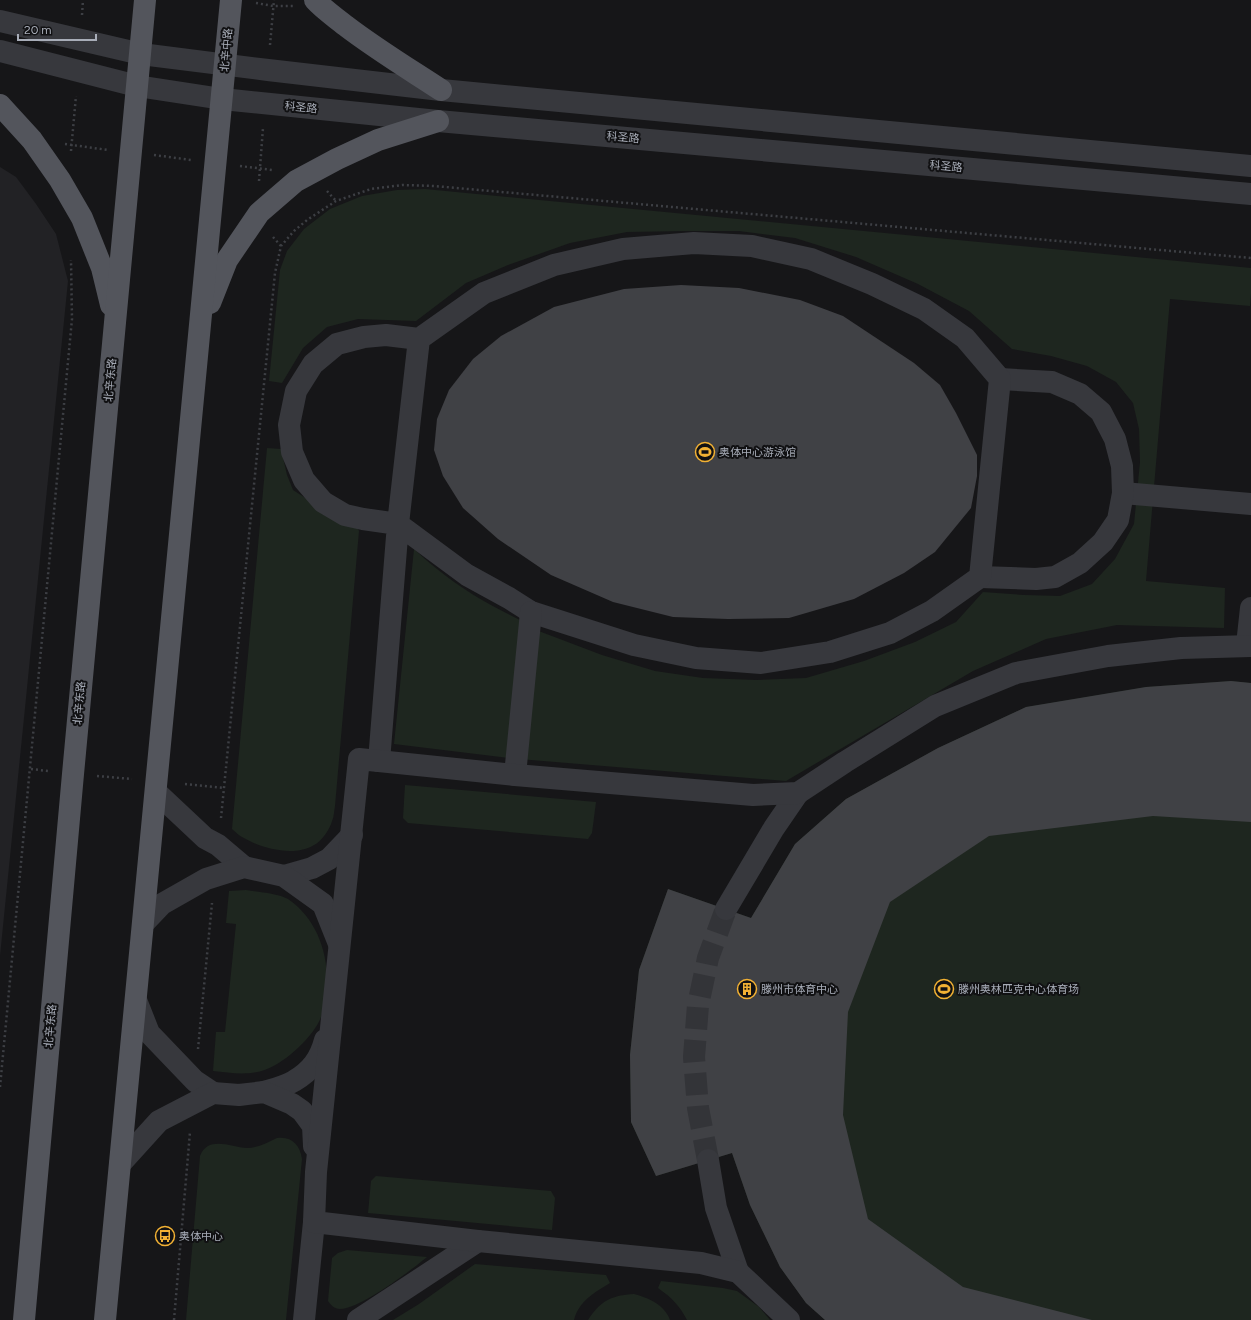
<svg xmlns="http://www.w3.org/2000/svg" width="1251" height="1320" viewBox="0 0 1251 1320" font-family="Figtree,'Noto Sans SC',sans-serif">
<rect width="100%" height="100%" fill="#161618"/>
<path fill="#222225" d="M0,167L16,177L36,204L56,234L68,281L0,956Z"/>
<g fill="#1e261f">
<path d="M425,189L1251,268V294L1250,306L1170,299L1146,581L1225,588L1224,628L1117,625L1046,639L973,671L786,781L519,759L536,630L602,655L655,671L703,678L756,680L806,678L864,661L915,642L956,622L983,592L1024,595L1060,596L1092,584L1115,559L1134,524L1140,462L1139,429L1133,403L1116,382L1087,366L1051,356L1012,349L969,311L918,284L856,257L795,238L739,231H686L627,232L570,243L508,265L466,283L416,321L358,319L327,327L303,348L282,383L269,381L280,270L287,251L304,229L330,209L362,196L397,190Z"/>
<path d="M267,448L281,449L287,475L293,490L310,501L356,525L359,531L335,806C334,811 334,817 332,821C330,829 322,841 314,845C295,857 262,849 244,838C239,836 236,832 232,829Z"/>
<path d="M414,549C422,556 429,563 437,569C464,591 493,607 524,622L509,758L394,744Z"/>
<path d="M1231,681L1251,683V1320H825L806,1303L780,1267L750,1205L732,1153L656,1176L631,1122L630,1055L639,970L668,889L751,918L795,844L846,799L938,748L1026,707L1146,687Z"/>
<path d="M405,785L596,802L592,833L588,839L408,823L403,818Z"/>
<path d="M246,890C258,892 278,893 288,899C325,924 335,976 321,1017C314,1036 286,1062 267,1069C250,1076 231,1073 213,1071L216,1032H225L236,924L226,923L229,891Z"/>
<path d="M277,1138C292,1136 300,1145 302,1159L286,1320H186L200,1156C208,1135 231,1147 247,1148C257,1148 267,1143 277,1138Z"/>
<path d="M376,1176L551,1191L555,1198L552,1230L368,1213L371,1181Z"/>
<path d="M347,1250L427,1257C410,1271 360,1309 340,1309C334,1309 331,1305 328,1301L332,1258L338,1253Z"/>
<path d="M475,1264L606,1275L610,1283C595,1292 579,1301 574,1320H393L419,1304Z"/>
<path d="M661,1281L723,1288L737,1291L759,1307L770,1320H687C679,1305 672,1298 658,1288Z"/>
<path d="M634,1294C648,1298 664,1304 670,1320H588C600,1301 612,1295 634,1294Z"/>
</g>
<g fill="#404145">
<path d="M681,285L739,288L800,300L843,316L914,363L940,385L956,413L977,455V476L971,508L935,552L904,573L854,599L789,618L728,619L673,617L613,602L551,575L498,539L463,508L443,476L434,450L437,419L449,390L473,359L501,336L554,307L624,289Z"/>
<path d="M1231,681L1251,683V822L1153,816L989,836L890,902L848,1012L843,1115L868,1219L963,1287L1092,1320H825L806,1303L780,1267L750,1205L732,1153L656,1176L631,1122L630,1055L639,970L668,889L751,918L795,844L846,799L938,748L1026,707L1146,687Z"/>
</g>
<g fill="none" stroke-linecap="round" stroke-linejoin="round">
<path stroke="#333438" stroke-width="22" stroke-dasharray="22 11" stroke-linecap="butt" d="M708,1160L698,1108L694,1057L698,1005L708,958L726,909"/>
<g stroke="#3d3f44" stroke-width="2.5" stroke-dasharray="2 3" stroke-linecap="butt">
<path d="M256,3L273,6H293"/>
<path d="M82,15L83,0"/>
<path d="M270,45L274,0"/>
<path d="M65,144L108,150"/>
<path d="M71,151L76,96"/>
<path d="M154,155L191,160"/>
<path d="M240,166L272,170"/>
<path d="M259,181L263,128"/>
<path d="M327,191L336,201"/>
<path d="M273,237L281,246"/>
<path d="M31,769L48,771"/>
<path d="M97,776L132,779"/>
<path d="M185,784L224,788"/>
<path d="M221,818L275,273L281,246L294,231L307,220L336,201L371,189L402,185L434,186L1251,258"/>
<path d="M198,1049L212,903"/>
<path d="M0,1087L72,319L71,260"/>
<path d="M174,1320L190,1132"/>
</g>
<g stroke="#37383d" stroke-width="22">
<path d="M0,21L141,54L268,70L441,90L1251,166"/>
<path d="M0,51L137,86L222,99L438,121L1251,194"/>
<path d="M1123,493L1251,504"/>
<path d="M980,577L1036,579L1055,577L1080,563L1103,542L1118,520L1123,493L1122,466L1115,439L1101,412L1080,394L1052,382L1000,379"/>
<path d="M1247,645L1251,608"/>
<path d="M379,761L398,524L363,519L345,515L323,502L304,480L292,452L289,425L296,391L313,364L337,344L364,337L386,335L419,339L484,293L554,265L623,249L694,243L752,246L811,259L872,284L924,309L965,338L1000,379L980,577L932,611L890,633L830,652L761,663L696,658L634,645L531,612L509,598L467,575L398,524L419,339"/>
<path d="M515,775L531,612"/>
<path d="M156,792L205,838L218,845L244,867"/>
<path d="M284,876L312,868L329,859L352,835"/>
<path d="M726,909L774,828L798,793"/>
<path d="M143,924L162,904L206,879L244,867L284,876L323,904L339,944"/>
<path d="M136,1000L149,1033L195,1081L213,1093"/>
<path d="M264,1092C274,1089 286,1086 294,1081C311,1071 320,1059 325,1040"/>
<path d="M708,1160L716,1208L738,1272"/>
<path d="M120,1164L159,1121L213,1093L239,1095L264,1092L292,1104L302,1111L313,1126L314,1146"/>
<path d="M304,1320L314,1222"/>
<path d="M358,1320L478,1241"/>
<path d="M789,1320L738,1272L701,1263L478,1241L314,1222L316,1172L359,759L515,775L753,795L798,793L845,762L935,706L1016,673L1108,656L1181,648L1251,646"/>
</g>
<g stroke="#53555c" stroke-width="22">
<path d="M315,0C324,10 335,17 346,26C376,49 409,69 441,90"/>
<path d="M0,105L32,140L60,180L82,218L102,268L111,305"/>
<path d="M210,303L227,260L259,213L296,181L337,159L378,140L438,121"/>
<path d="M24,1320L73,774L145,0"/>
<path d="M105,1320L231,0"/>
</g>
</g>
<defs>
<symbol id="stadium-ring" viewBox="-11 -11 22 22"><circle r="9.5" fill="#111113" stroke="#f2b134" stroke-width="1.5"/><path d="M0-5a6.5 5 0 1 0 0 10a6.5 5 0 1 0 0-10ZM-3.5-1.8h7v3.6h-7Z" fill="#f2b134"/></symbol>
<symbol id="building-ring" viewBox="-11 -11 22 22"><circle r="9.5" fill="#111113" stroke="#f2b134" stroke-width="1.5"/><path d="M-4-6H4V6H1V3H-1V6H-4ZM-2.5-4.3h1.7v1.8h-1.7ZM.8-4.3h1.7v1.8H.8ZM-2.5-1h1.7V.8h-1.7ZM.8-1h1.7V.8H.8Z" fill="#f2b134"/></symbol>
<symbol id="bus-ring" viewBox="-11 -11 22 22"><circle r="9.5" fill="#111113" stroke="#f2b134" stroke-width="1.5"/><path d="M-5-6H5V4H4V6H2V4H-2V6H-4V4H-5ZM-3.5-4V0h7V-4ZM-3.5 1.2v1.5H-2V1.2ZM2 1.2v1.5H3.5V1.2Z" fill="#f2b134"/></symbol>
</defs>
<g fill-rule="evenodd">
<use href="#stadium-ring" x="694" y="441" width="22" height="22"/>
<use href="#building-ring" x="736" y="978" width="22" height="22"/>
<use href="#stadium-ring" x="933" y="978" width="22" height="22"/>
<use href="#bus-ring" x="154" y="1225" width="22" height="22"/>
</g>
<g text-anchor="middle" stroke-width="4" stroke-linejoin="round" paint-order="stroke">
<g font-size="11" fill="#a8adb8" stroke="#111113">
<text transform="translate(226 50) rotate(-85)" y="4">北辛中路</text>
<text transform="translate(301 107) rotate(6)" y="4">科圣路</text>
<text transform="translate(623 137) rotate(5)" y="4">科圣路</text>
<text transform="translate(946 166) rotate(5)" y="4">科圣路</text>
<text transform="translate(110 380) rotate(-85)" y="4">北辛东路</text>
<text transform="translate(79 703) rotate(-85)" y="4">北辛东路</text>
<text transform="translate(50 1026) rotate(-85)" y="4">北辛东路</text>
</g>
<g font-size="11" fill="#a8adb8" stroke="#111113" text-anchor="start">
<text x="719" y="456">奥体中心游泳馆</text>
<text x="761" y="993">滕州市体育中心</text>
<text x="958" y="993">滕州奥林匹克中心体育场</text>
<text x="179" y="1240">奥体中心</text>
</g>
</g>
<path d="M18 34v6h78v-6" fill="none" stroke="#a8adb8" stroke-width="2"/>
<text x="24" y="34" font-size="12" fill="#a8adb8" stroke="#111113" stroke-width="3" paint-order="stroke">20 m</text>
</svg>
